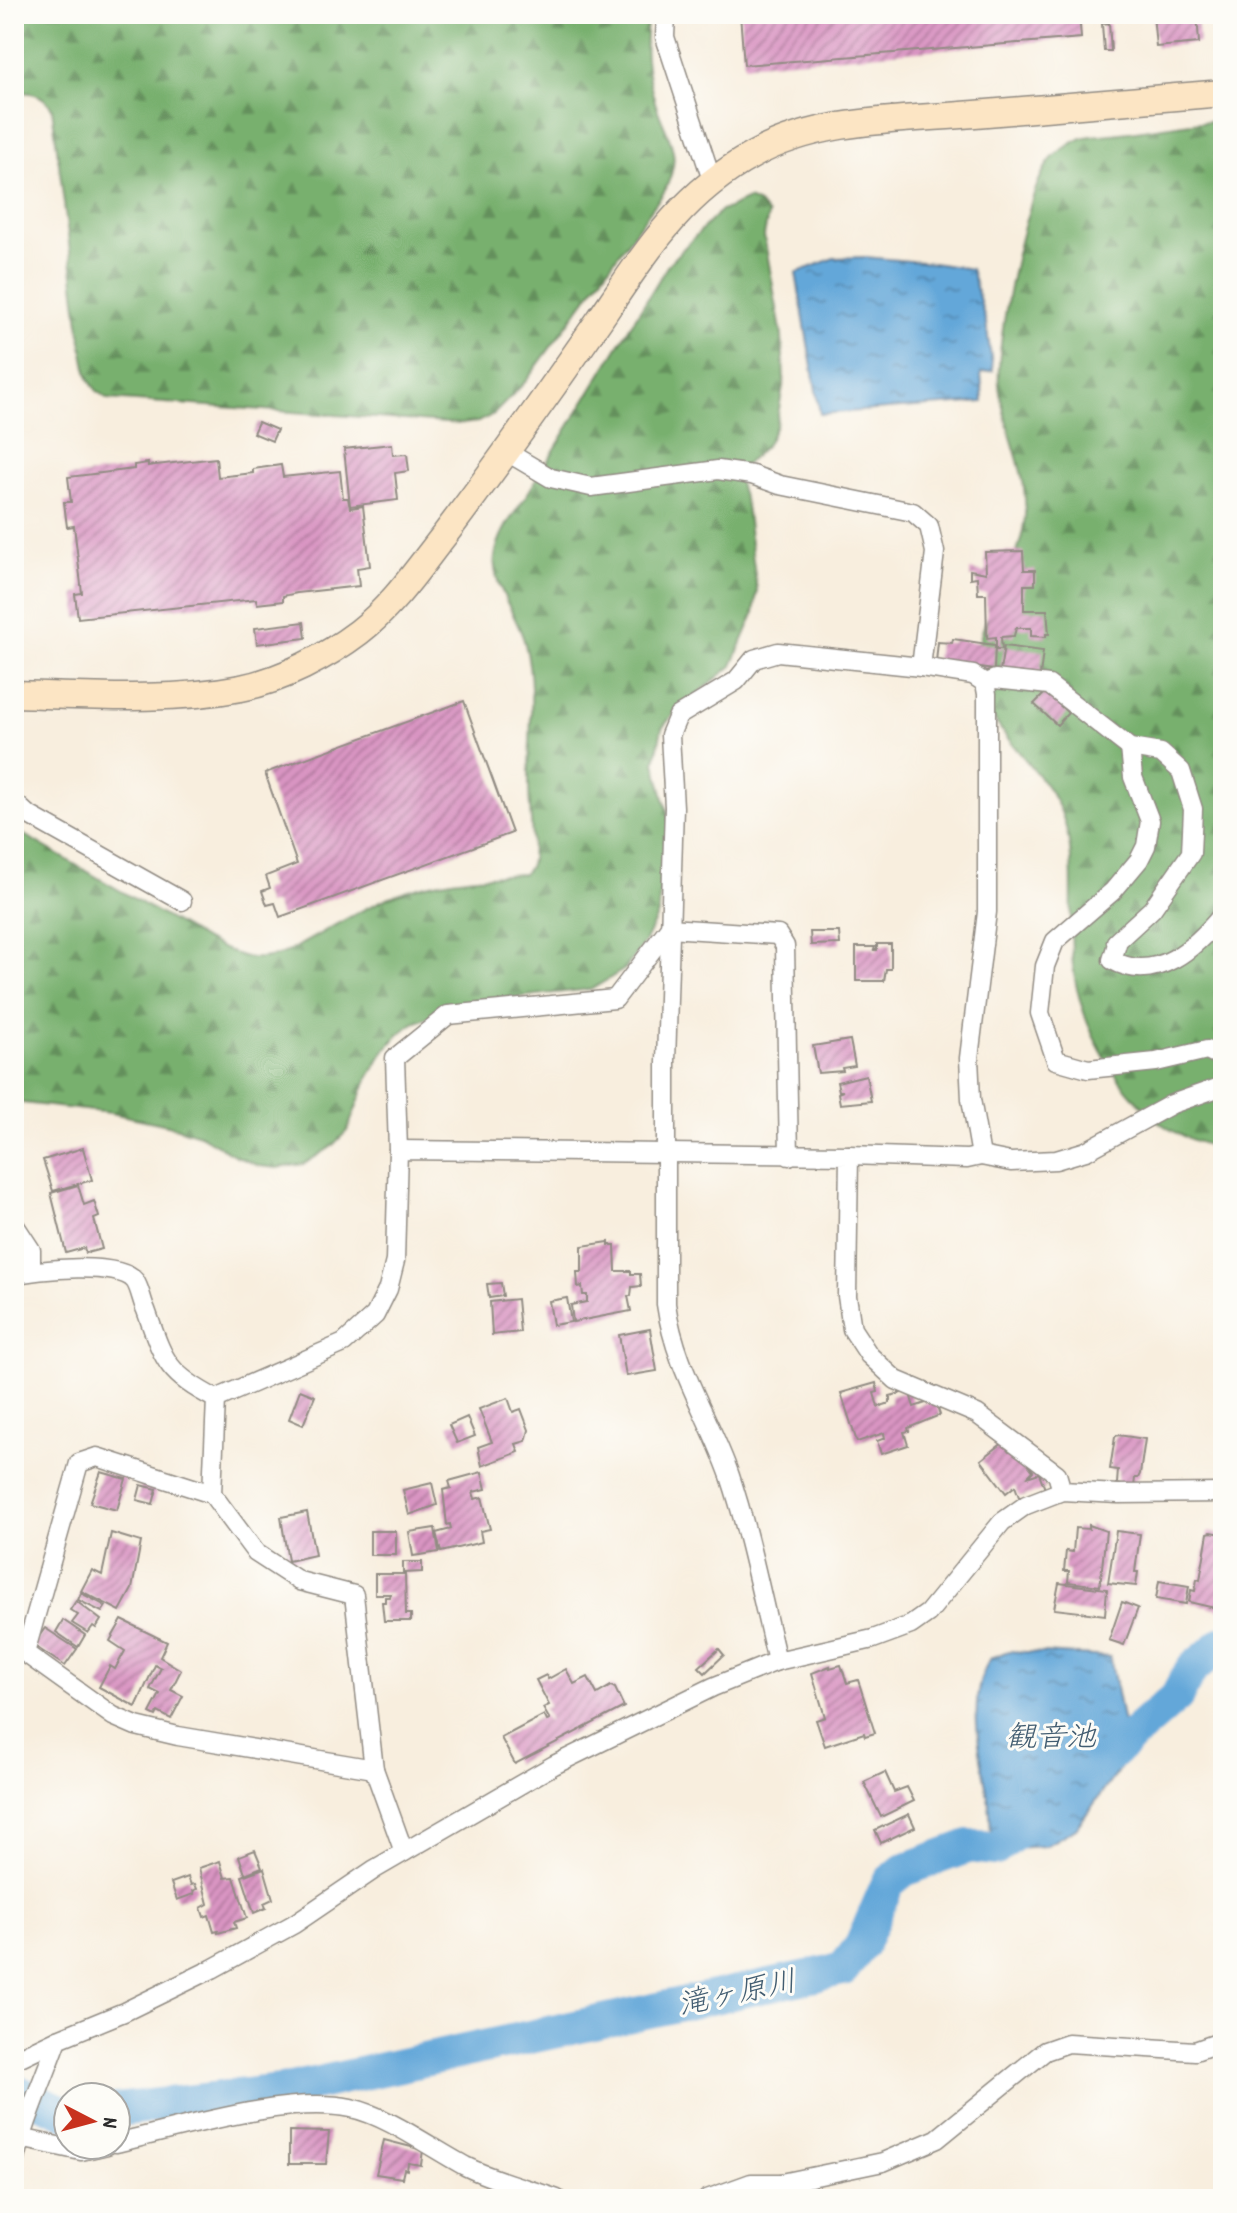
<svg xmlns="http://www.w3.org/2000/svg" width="1237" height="2213" viewBox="0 0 1237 2213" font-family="Dekko,'Klee One',sans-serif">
<defs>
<pattern id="forest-firs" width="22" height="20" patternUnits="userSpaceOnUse" patternTransform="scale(2)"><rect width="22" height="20" fill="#78b06e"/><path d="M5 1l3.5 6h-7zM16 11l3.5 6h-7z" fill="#638f5b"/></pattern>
<pattern id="water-ripples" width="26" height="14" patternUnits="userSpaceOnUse" patternTransform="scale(2)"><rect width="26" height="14" fill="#64a7d9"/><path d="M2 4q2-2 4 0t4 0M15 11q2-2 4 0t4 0" fill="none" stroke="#5388b0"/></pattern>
<pattern id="building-hatch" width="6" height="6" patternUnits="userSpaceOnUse" patternTransform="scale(2)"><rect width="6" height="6" fill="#d994c2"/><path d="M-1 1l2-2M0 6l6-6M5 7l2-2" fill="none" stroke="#b0799e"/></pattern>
</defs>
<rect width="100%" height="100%" fill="#fdfcf7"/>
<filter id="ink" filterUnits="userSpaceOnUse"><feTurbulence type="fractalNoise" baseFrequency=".0125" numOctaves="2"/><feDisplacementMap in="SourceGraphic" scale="16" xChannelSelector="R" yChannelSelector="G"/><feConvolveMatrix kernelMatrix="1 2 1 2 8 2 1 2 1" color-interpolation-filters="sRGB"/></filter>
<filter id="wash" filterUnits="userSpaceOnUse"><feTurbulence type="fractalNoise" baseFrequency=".006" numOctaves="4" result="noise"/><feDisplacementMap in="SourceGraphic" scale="32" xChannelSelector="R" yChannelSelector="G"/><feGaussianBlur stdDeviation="1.8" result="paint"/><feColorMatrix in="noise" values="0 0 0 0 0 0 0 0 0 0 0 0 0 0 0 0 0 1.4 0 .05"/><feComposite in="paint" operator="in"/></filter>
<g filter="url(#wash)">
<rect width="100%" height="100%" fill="#f8eede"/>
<g fill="url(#forest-firs)" stroke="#526e4c" stroke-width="2">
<path d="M14,14H649C642,45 646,72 655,102C667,141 685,150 664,192L526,381L494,414L478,422L461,424L108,399C86,387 87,370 82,347L52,108C42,93 31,92 14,92Z"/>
<path d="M1223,120V1149C1202,1144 1175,1135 1158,1121C1113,1083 1080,1025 1073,966C1067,916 1080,860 1061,812C1043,768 986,729 978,682C968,625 1013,583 1023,530C1034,478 1004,435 999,385C995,345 1025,191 1050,161C1056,153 1073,142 1082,138C1093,134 1109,135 1120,133C1154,129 1189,122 1223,120Z"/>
<path d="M748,199L759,204L768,215L764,236L782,336L784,381L776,426L767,444L744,466L738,480L746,506L757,591L754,614L732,666L676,711L662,728L655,762L673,835L661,880L658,914L644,943L625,969L592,989L463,1003L414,1023L400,1033L384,1051L367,1080L347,1131L331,1147L304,1164L277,1168L259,1166L236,1156L200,1135L168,1125L111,1113L14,1102V829L207,941C238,956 253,965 287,952C321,934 355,912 390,897C432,879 477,876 523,874C528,870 531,866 531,859C534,835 529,809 529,785C528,737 537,691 525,644C519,618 491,584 495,557C498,534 512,517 525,498L669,263L719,212Z"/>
</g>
<g fill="url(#water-ripples)" stroke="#486982" stroke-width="2">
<path d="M865,257L933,263L971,269L986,323L993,371L981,373L983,402L820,414L796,273L834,258Z"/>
<path d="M1008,1651L1110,1657L1125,1734L1141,1740L1076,1828L1045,1846L996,1849L992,1847C990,1832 991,1818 989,1803C982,1760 964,1696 991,1658Z"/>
</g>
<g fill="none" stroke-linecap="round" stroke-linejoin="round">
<g stroke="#64a7d9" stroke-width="34">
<path d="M1099,1765L1177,1696L1191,1670L1223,1643"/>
<path d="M14,2090L68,2114"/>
<path d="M116,2110L281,2091L843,1969L861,1946L888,1883L904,1870L969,1846L996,1849L1030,1821"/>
</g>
</g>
<g id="blocks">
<g fill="url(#building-hatch)">
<path d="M740,14H1079L1081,38L744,65Z"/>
<path d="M1153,14H1197L1199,43L1156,47Z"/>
<path d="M1109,23L1111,51H1104L1102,24Z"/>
<path d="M258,422L277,430L272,441L253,433Z"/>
<path d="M392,444L393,455L407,454L409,471L395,473L398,500L350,506L344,449Z"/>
<path d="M216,458L218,477L253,473V469L281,465L283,477L340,471L343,498H348L350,508L363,506L370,566L357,568L359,586L297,593L283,596V601L257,604L256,599L78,618L75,594L82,593L74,526L67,527L64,502H71L68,477L134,469V465L148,463V466Z"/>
<path d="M1023,551L1024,570H1035V585H1024V610H1047L1049,634H1046V637L1031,636V628H1016L1014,636L1001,637L1002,649H996V637L987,638L986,594H978L977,577L970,578V570L986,573L985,552Z"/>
<path d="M304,622L306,638L257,644L255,628Z"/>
<path d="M953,639L995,645L994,670L936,662L938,642L952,643Z"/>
<path d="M1004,646L1043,651L1040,676L1000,671Z"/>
<path d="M1046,692L1068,713L1057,725L1034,704Z"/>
<path d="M464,701L512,833L280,917L275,903L267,905L262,891L270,888L266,876L297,864L265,773Z"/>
<path d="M810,932H839L840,944L811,945Z"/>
<path d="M877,944H891V969H886L884,981H856V947H875L874,950H877Z"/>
<path d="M850,1040L855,1066L842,1068L843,1071L818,1073L813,1046Z"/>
<path d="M866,1075L871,1101L840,1104L838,1093L843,1091H839L837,1082Z"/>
<path d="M83,1148L92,1180L53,1191L43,1160Z"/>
<path d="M78,1185L84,1205L94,1201L99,1217L94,1219L102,1249L86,1253L84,1248L66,1253L51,1193Z"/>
<path d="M609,1242V1245H615L616,1271H631V1274H640L641,1286L632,1287L631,1296H628L631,1311L573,1322L571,1305L587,1302V1295H583L582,1286L578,1287L577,1272H582V1246Z"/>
<path d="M501,1283L503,1296L489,1298L487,1284Z"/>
<path d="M567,1298L571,1322L553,1325L549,1301Z"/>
<path d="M517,1299L520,1332L492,1335L490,1302Z"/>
<path d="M650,1329L657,1371L626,1376L619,1335Z"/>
<path d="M876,1383L878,1392L874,1393L878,1407L890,1403V1396L909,1391L914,1407L935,1400L940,1415L908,1428L909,1431L904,1432L908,1445L881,1454L877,1441L885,1438L884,1433L857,1442L841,1393Z"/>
<path d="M300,1390L315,1396L303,1425L289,1419Z"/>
<path d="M508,1398L513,1412L521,1409L529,1430L526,1441L516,1444L519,1452L482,1466L478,1447L492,1442L479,1409Z"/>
<path d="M467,1417L475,1436L457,1443L449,1425Z"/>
<path d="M1118,1435L1145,1439L1140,1474L1138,1478H1135L1134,1487L1117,1484L1118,1470L1110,1469L1115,1437Z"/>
<path d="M1003,1443L1009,1451L1014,1446L1033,1471L1027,1477L1039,1473L1045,1489L1023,1497H1019L1015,1486L1006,1493L981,1460Z"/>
<path d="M101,1472L126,1479L117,1510L90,1503Z"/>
<path d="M482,1472L486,1489L473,1492L475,1499L482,1497L490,1529L480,1531L482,1542L441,1552L436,1533L451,1529L450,1524L447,1525L443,1490L451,1488L449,1481Z"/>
<path d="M432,1483L437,1505L409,1515L403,1490Z"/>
<path d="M141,1485L157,1489L153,1504L137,1500Z"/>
<path d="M307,1512L315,1555L288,1561L281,1517Z"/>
<path d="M1089,1525L1106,1531L1100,1586L1068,1582L1069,1571H1064L1066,1551L1073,1552L1075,1528L1089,1529Z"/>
<path d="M435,1528L439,1552L413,1556L409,1532Z"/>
<rect x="370" y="1531" width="26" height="24"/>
<path d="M1116,1531L1140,1534L1135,1572H1138L1136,1586L1108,1583Z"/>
<path d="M1211,1532L1223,1534V1610L1189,1602L1191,1590L1195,1591L1197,1579L1200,1580L1208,1533Z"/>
<path d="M111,1533L141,1542L132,1589L120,1611L81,1591L92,1570L102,1575Z"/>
<path d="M403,1562H422V1572L403,1573Z"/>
<path d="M375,1574H405L406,1614H411V1621H384L382,1602H385V1597H390L391,1594H375Z"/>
<path d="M1159,1581L1189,1586L1186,1604L1156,1599Z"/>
<path d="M1059,1583L1107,1589L1105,1615L1054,1609Z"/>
<path d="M81,1593L106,1606L102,1612L78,1600Z"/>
<path d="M76,1601L101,1620L96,1628L93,1626L88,1633L72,1623L78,1615L70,1610Z"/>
<path d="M1122,1602L1138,1608L1124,1645L1109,1640Z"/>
<path d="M63,1620L85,1635L78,1647L56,1632Z"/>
<path d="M122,1620L167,1642L160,1657L181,1670L171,1690L183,1696L171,1719L158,1712L156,1716L150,1713L160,1694L150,1689L161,1668L155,1665L136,1707L99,1687L110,1666L115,1669L125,1651L110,1641Z"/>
<path d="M45,1628L77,1649L65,1666L33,1645Z"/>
<path d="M719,1649L724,1655L705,1673L699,1667Z"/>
<path d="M841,1665L847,1683L858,1680L875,1733L865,1736L864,1733L825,1746L816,1720L825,1717L812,1673L830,1666V1668Z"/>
<path d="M566,1669L574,1684L588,1677L597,1694L611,1686L615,1688L624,1707L515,1764L501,1738L544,1715L547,1721L550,1720L543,1708L549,1705L536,1680L546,1675L548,1679Z"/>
<path d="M885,1772L894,1792L907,1787L914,1801L881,1817L864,1782Z"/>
<path d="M909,1814L915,1827L881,1843L875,1830Z"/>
<path d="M255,1850L262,1867L245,1874L239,1856Z"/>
<path d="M220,1861L225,1878L234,1877L247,1918L234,1922L236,1928L218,1933V1931L214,1932L209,1915L204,1917L201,1908L208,1904L199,1868Z"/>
<path d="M264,1868L273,1899L264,1903L266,1908L254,1913L242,1876Z"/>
<path d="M188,1877L191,1885L195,1884L197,1889L193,1891L194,1894L177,1900L171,1883Z"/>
<path d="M289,2131L329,2132L326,2164H289Z"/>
<path d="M384,2140L423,2150L421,2165L408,2163L407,2170L404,2169L402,2178L376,2174Z"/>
</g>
</g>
</g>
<g filter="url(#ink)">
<use href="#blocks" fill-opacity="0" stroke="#928c84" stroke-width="2"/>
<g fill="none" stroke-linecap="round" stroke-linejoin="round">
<defs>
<g id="street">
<path d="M666,14L665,37L712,180"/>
<path d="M507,452L551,478L591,487L718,470L752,475L780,485L913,512L929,526L935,552L921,667"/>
<path d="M985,683L995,679L1049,685L1130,748L1161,753L1181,771L1193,809L1191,853L1152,909L1116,942L1117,944L1112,960C1156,985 1196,947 1223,914"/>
<path d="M1130,748L1133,777L1150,821L1146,846L1139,860L1113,891L1055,941L1045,966L1040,1013L1056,1060L1088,1069L1156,1062L1207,1050L1223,1058"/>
<path d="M14,802L27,814L182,901"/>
<path d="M398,1150L395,1058L448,1015L615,999L669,928L778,935L785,946L789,1156"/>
<path d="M849,1155L967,1159L981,1156L1011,1162L1056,1160L1086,1151L1172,1104L1223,1086"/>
<path d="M14,1224L31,1250V1271"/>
<path d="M14,1275C37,1269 120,1261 135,1281C140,1288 142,1302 146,1310C164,1361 166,1373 216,1399L344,1343L375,1315L388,1289L395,1261L398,1150L849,1155L847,1296L852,1329L869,1355L896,1380L977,1414L1057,1474L1062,1491"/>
<path d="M97,1457L212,1494L256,1553L299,1581L354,1595L374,1769L178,1736L136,1726L113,1716L25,1653L79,1463Z"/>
<path d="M212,1494L216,1399"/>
<path d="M777,1661C762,1599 750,1536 730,1476C709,1416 675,1368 666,1304V1062L674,807L670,735L678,716L736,681L754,659L778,652L921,667L973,675L985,683L987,694V912L969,1058L971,1099L981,1156"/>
<path d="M374,1769L404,1852"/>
<path d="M14,2060L58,2039"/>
<path d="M20,2138L81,2151L107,2145"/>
<path d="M116,2143C182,2128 286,2095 351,2108C388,2116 431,2148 465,2166C495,2181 526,2188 557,2199"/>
<path d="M14,2168C23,2123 43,2082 58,2039L124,2012L212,1969L294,1924L375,1869L554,1765L713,1687L777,1661L873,1639L911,1625L928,1613L1002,1522L1026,1505L1062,1491L1118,1494L1223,1493"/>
<path d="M782,2183L795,2199"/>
<path d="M707,2199L751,2183H782L883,2162L937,2139L1045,2051L1068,2043L1195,2051L1223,2041"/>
</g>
<path id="secondary" d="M14,694C89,696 167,702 241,688C282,680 326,657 359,632C393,606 419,567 446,533C499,463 550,391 600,319C645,253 681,194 753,155C819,118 901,120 975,114C1057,107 1140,100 1223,93"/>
</defs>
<use href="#street" stroke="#928c84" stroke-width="21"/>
<use href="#secondary" stroke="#928c84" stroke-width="29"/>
<use href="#street" stroke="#fff" stroke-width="18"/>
<use href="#secondary" stroke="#fce5c4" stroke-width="26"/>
</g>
</g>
<g text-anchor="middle" stroke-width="6" stroke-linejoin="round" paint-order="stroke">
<g font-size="30" font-style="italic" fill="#425d71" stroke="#fdfcf7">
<text x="1051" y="1746">観音池</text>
<text transform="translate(737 1992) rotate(-12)" y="10">滝ヶ原川</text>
</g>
</g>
<rect width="1237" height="2213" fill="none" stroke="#fdfcf7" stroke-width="48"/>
<g transform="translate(92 2121) rotate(96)"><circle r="38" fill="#fdfcf7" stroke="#a9a8a5" stroke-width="2"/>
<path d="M0-6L14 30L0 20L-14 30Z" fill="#c8321e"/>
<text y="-12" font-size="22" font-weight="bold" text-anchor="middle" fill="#2b2b2b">N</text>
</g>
</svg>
